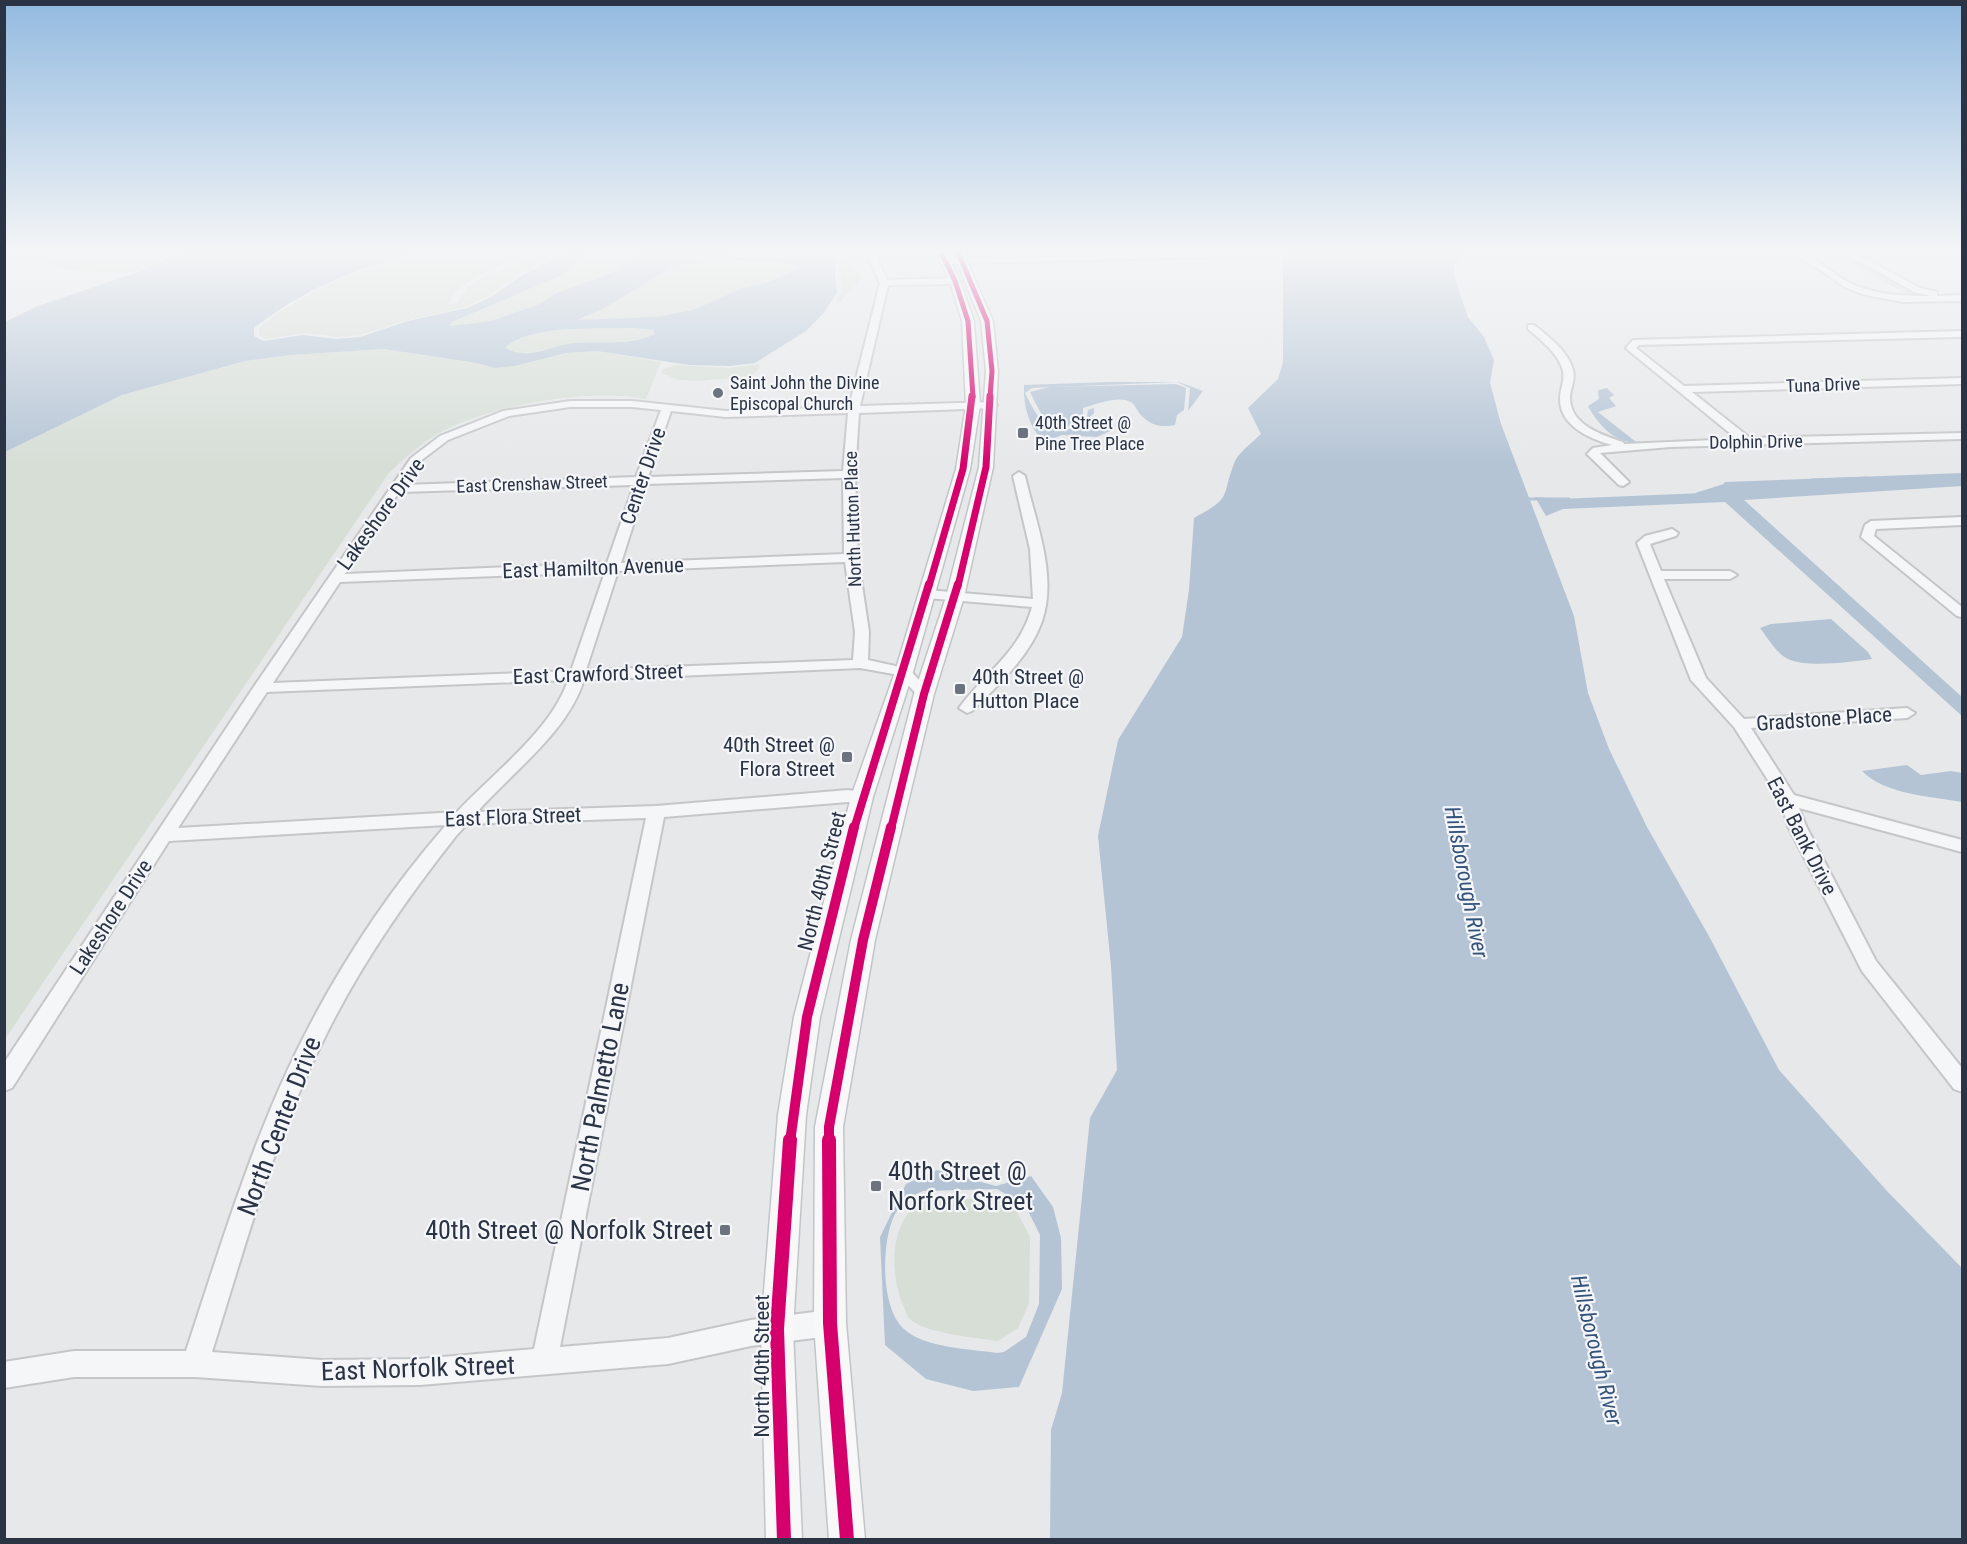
<svg xmlns="http://www.w3.org/2000/svg" width="1967" height="1544" viewBox="0 0 1967 1544" font-family="'Roboto Condensed',sans-serif">
<rect width="100%" height="100%" fill="#e6e8ea"/>
<g fill="#d6ded6">
<path d="M10,250H182L133,273L79,271L55,267L44,262L5,261V252Z"/>
<path d="M436,250H540C510,264 463,273 448,304L457,303L468,287L478,280L548,250H565L518,275L488,296L465,307L407,320L360,335L338,337L305,333L266,339L259,335V328C315,284 367,266 436,250Z"/>
<path d="M595,250H645L619,270L557,293L537,305L491,321L450,326L452,322L562,275Z"/>
<path d="M1825,250H1840L1936,301H1920Z"/>
<path d="M845,259L861,276C859,285 854,286 848,292C845,296 843,300 839,304L836,300L841,293L840,260Z"/>
<path d="M696,262L781,264L795,265L799,269L768,282L742,288L693,310L655,317L575,321L603,309L666,270Z"/>
<path d="M633,328L653,330L655,334C624,347 608,340 577,343C552,346 530,359 504,348C530,324 598,329 633,328Z"/>
<path d="M384,349L477,363L495,368L515,366L566,353L597,351L661,362L646,399C591,388 501,404 451,427C426,438 407,456 388,474L5,1039V452L122,395L245,361L290,355Z"/>
<path d="M759,364L760,367L753,375C730,378 706,382 682,380C675,380 670,375 661,374L663,369L677,365L728,368Z"/>
<path d="M996,1199L1016,1210L1030,1237L1029,1303L1018,1328L998,1341C978,1338 923,1333 910,1319C907,1316 905,1310 904,1307C890,1277 888,1220 922,1202C931,1198 982,1199 996,1199Z"/>
</g>
<g fill="#b4c4d5" fill-rule="evenodd">
<path d="M185,250H430C364,265 308,286 254,328V336L263,341L303,335L336,339L360,337L408,321L467,308L491,297L521,276L569,250H595L562,275L452,322L450,326L491,321L537,305L557,293L619,270L645,250H730L734,256L753,258L831,256L836,259L835,277L837,293L823,314L806,331L755,363L729,366L689,365L597,351L566,353L515,366L495,368L477,363L384,349L290,355L245,361L122,395L5,452V322L38,306L141,271ZM716,261C733,262 788,259 799,269L768,282L742,288L693,310L655,317L577,320L603,309L667,270L682,264ZM633,328L653,330L655,334C624,348 600,339 568,344C555,346 541,353 527,353C519,353 512,352 505,348C528,324 599,329 633,328Z"/>
<path d="M1283,250H1470L1454,265V275L1468,317L1484,337L1494,360L1490,383L1501,424L1574,616L1588,693L1609,749L1647,827L1710,938L1779,1070L1887,1191L1962,1268V1539H1050L1051,1430L1062,1393L1090,1118L1117,1070L1111,966L1098,836L1118,740L1182,637L1189,590L1194,518C1234,496 1220,499 1235,461C1240,451 1253,442 1261,434L1248,408L1278,379L1283,362Z"/>
<path d="M1109,382H1179L1203,391L1188,411L1190,388L1177,382L1032,388L1025,393C1042,426 1046,435 1086,426L1088,410L1094,408V413L1089,418L1098,426L1110,431L1097,437L1062,435L1044,442C1029,427 1023,406 1024,385Z"/>
<path d="M1176,384L1186,388L1184,410L1177,415L1175,425C1160,428 1150,425 1140,414C1137,410 1135,405 1131,402C1117,395 1097,404 1083,408V424C1048,432 1044,420 1030,392L1050,387Z"/>
<path d="M1607,388L1614,395L1609,398L1616,406L1598,412L1636,442C1615,444 1597,423 1588,406L1599,399L1598,390Z"/>
<path d="M1962,473V486L1744,500L1962,697V716L1725,502L1563,509L1546,516L1535,497L1559,499L1703,493L1720,488L1725,482Z"/>
<path d="M1831,619L1868,652L1872,659C1851,662 1807,668 1788,659C1775,652 1768,638 1760,628L1771,624Z"/>
<path d="M1907,765L1921,775L1951,771L1962,773V802C1930,796 1886,795 1862,771Z"/>
<path d="M937,1170L996,1186L1031,1176L1053,1207L1061,1238L1062,1289L1019,1387L973,1391L926,1379L885,1345L880,1237L906,1184ZM997,1189L1025,1205L1040,1235L1039,1304L1026,1337L1004,1352L997,1353C971,1349 924,1348 904,1329C880,1308 881,1241 895,1214C900,1205 914,1194 923,1191Z"/>
</g>
<g fill="none" stroke-linecap="round" stroke-linejoin="round">
<g stroke="#b4c4d5" stroke-width="3">
<path d="M1812,480L1867,478"/>
<path d="M1697,494L1726,485"/>
<path d="M1529,499H1569"/>
</g>
<defs>
<g id="minor">
<path d="M865,250H873L887,280L955,278L959,281L955,284L888,285L860,406L992,402L997,405L992,408L859,413L855,474L858,558L869,632L868,660L909,669L929,691L932,694L929,697H919L899,675L860,668L584,680C567,733 513,771 477,812L656,806L848,790L868,793L870,797L868,801L848,802L664,817L560,1347L668,1338L751,1320L830,1310L839,1314L843,1323L839,1332L830,1336L751,1346L668,1364L420,1385L322,1386L195,1377H74L4,1388V1362L74,1351H186C215,1263 242,1174 279,1089C321,994 378,903 446,825L169,841L12,1088L4,1091V1063L253,688L411,458L440,436L503,411L570,401H632L726,411L849,407L880,283ZM570,407H632L661,410L636,477L404,485L419,462L448,440L509,416ZM671,411L726,417L848,413L843,471L648,477ZM843,478L844,554L621,563L646,484ZM634,485L607,563L345,574L399,492ZM845,562L855,632L853,660L586,670L618,571ZM605,572L571,671L273,683L340,582ZM568,680C552,730 492,774 457,812L178,828L267,692ZM646,818L534,1349L420,1359L322,1360L212,1352C245,1247 274,1138 324,1039C359,967 406,899 456,836L467,824Z"/>
<path d="M1208,250H1217L1207,257L945,264L941,262L945,260L1205,253Z"/>
<path d="M1786,250C1812,250 1830,274 1852,284C1877,295 1904,296 1931,296L1914,292L1839,250H1849L1920,288L1937,292V296L1962,295V301L1903,302L1865,295L1844,287L1822,271Z"/>
<path d="M1528,325H1534C1549,337 1568,351 1573,370C1576,380 1570,388 1570,398C1570,425 1602,435 1623,442L1624,444L1737,439L1628,350L1626,348L1633,340L1962,331V337L1639,345L1636,348L1684,386L1962,378V384L1692,392L1750,438L1962,433V439L1670,447L1600,453L1629,482L1623,486L1619,485L1587,454L1593,448L1612,445C1590,439 1560,426 1560,399C1560,389 1565,381 1563,371C1559,354 1541,340 1528,329Z"/>
<path d="M1019,472L1025,476C1035,521 1058,575 1042,621C1030,656 998,685 972,711L967,713L959,708C985,672 1019,654 1032,607L927,598L920,594L927,590L1033,599L1030,549L1013,476Z"/>
<path d="M1962,517V525L1876,529L1874,536L1962,607V617L1957,616L1861,537L1865,525L1871,521Z"/>
<path d="M1672,529L1678,533L1676,536L1650,544L1661,571H1730L1737,575L1730,579H1664L1706,678L1744,719L1907,708L1915,713L1907,718L1751,728L1794,795L1962,840V852L1799,808L1806,826L1876,961L1962,1068V1092L1954,1089L1862,971L1788,826L1780,799L1734,727L1691,680L1637,543L1645,536Z"/>
</g>
<g id="major">
<path d="M935,250H945L960,281L974,321L980,405L970,469L913,672L873,797L820,1017L806,1115L793,1329L802,1540H766L761,1329L778,1115L794,1017L851,797L895,672L956,469L966,405L962,321L950,281Z"/>
<path d="M952,250H962L993,321L998,371L993,467L964,597L934,694L875,940L843,1127L846,1323L865,1540H829L814,1323L815,1127L851,940L914,694L946,597L979,467L986,371L981,321Z"/>
</g>
</defs>
<use href="#minor" stroke="#c4c6c8" stroke-width="4"/>
<use href="#major" stroke="#c2c5c8" stroke-width="3"/>
<use href="#minor" fill="#f5f6f7" fill-rule="evenodd"/>
<use href="#major" fill="#f8f8f8" fill-rule="evenodd"/>
<defs>
<g id="cycleway-far4">
<path d="M940,250L955,281L968,321L973,397"/>
<path d="M957,250L987,321L992,371L990,397"/>
</g>
<g id="cycleway-far3">
<path d="M929,586L963,469L972,396"/>
<path d="M958,586L986,467L990,396"/>
</g>
<g id="cycleway-far2">
<path d="M854,829L929,584"/>
<path d="M891,829L924,694L958,584"/>
</g>
<g id="cycleway-far1">
<path d="M790,1142L807,1017L854,827"/>
<path d="M829,1142V1127L863,940L891,827"/>
</g>
<g id="cycleway">
<path d="M829,1140L830,1323L847,1540"/>
<path d="M784,1540L777,1329L790,1140"/>
</g>
</defs>
<use href="#cycleway-far4" stroke="#f4f6f9" stroke-width="8"/>
<use href="#cycleway-far3" stroke="#f4f6f9" stroke-width="10"/>
<use href="#cycleway-far2" stroke="#f4f6f9" stroke-width="12"/>
<use href="#cycleway-far1" stroke="#f4f6f9" stroke-width="14"/>
<use href="#cycleway" stroke="#f4f6f9" stroke-width="17"/>
<use href="#cycleway-far4" stroke="#d6006c" stroke-width="5"/>
<use href="#cycleway-far3" stroke="#d6006c" stroke-width="7"/>
<use href="#cycleway-far2" stroke="#d6006c" stroke-width="8"/>
<use href="#cycleway-far1" stroke="#d6006c" stroke-width="10"/>
<use href="#cycleway" stroke="#d6006c" stroke-width="14"/>
</g>
<linearGradient id="sky" x2="0" y2="1"><stop stop-color="#93bae0"/><stop offset="0.54" stop-color="#f4f5f6"/><stop offset="1" stop-color="#f4f5f6" stop-opacity="0"/></linearGradient>
<rect width="1967" height="466" fill="url(#sky)"/>
<g fill="#6c737f" stroke="#f4f6f9" stroke-width="2">
<circle cx="718" cy="393" r="6"/>
<rect x="1017" y="427" width="12" height="12" rx="3"/>
<rect x="954" y="683" width="12" height="12" rx="3"/>
<rect x="841" y="751" width="12" height="12" rx="3"/>
<rect x="870" y="1180" width="12" height="12" rx="3"/>
<rect x="719" y="1224" width="12" height="12" rx="3"/>
</g>
<g text-anchor="middle" stroke-width="4.5" stroke-linejoin="round" paint-order="stroke">
<g font-size="18" fill="#2b3445" stroke="#f4f6f9" text-anchor="start">
<text x="730" y="389">Saint John the Divine<tspan x="730" dy="21">Episcopal Church</tspan></text>
<text x="1035" y="429">40th Street @<tspan x="1035" dy="21">Pine Tree Place</tspan></text>
</g>
<g font-size="18" fill="#2b3445" stroke="#f4f6f9">
<text transform="translate(1823 385) rotate(-2)" y="6">Tuna Drive</text>
<text transform="translate(1756 442) rotate(-1)" y="6">Dolphin Drive</text>
<text transform="translate(532 484) rotate(-2)" y="6">East Crenshaw Street</text>
<text transform="translate(853 519) rotate(-92)" y="6">North Hutton Place</text>
</g>
<g font-size="21" fill="#2b3445" stroke="#f4f6f9">
<text transform="translate(643 476) rotate(-71)" y="7">Center Drive</text>
<text transform="translate(381 514) rotate(-54)" y="7">Lakeshore Drive</text>
<text transform="translate(593 568) rotate(-2)" y="7">East Hamilton Avenue</text>
<text transform="translate(598 674) rotate(-2)" y="7">East Crawford Street</text>
<text transform="translate(1824 719) rotate(-4)" y="7">Gradstone Place</text>
<text transform="translate(513 817) rotate(-2)" y="7">East Flora Street</text>
<text transform="translate(1802 836) rotate(63)" y="7">East Bank Drive</text>
<text transform="translate(822 881) rotate(-76)" y="7">North 40th Street</text>
<text transform="translate(111 917) rotate(-57)" y="7">Lakeshore Drive</text>
<text transform="translate(762 1366) rotate(-90)" y="7">North 40th Street</text>
</g>
<g font-size="21" fill="#2b3445" stroke="#f4f6f9" text-anchor="start">
<text x="972" y="684">40th Street @<tspan x="972" dy="24">Hutton Place</tspan></text>
<text x="835" y="752" text-anchor="end">40th Street @<tspan x="835" dy="24">Flora Street</tspan></text>
</g>
<g font-size="22" font-style="italic" fill="#34527a" stroke="#f4f6f9">
<text transform="translate(1467 882) rotate(79)" y="8">Hillsborough River</text>
<text transform="translate(1597 1350) rotate(76)" y="8">Hillsborough River</text>
</g>
<g font-size="26" fill="#2b3445" stroke="#f4f6f9">
<text transform="translate(600 1087) rotate(-79)" y="9">North Palmetto Lane</text>
<text transform="translate(279 1126) rotate(-69)" y="9">North Center Drive</text>
<text transform="translate(418 1368) rotate(-2)" y="9">East Norfolk Street</text>
</g>
<g font-size="26" fill="#2b3445" stroke="#f4f6f9" text-anchor="start">
<text x="888" y="1180">40th Street @<tspan x="888" dy="30">Norfork Street</tspan></text>
<text x="713" y="1239" text-anchor="end">40th Street @ Norfolk Street</text>
</g>
</g>
<rect width="1967" height="1544" fill="none" stroke="#2b3445" stroke-width="12"/>
</svg>
